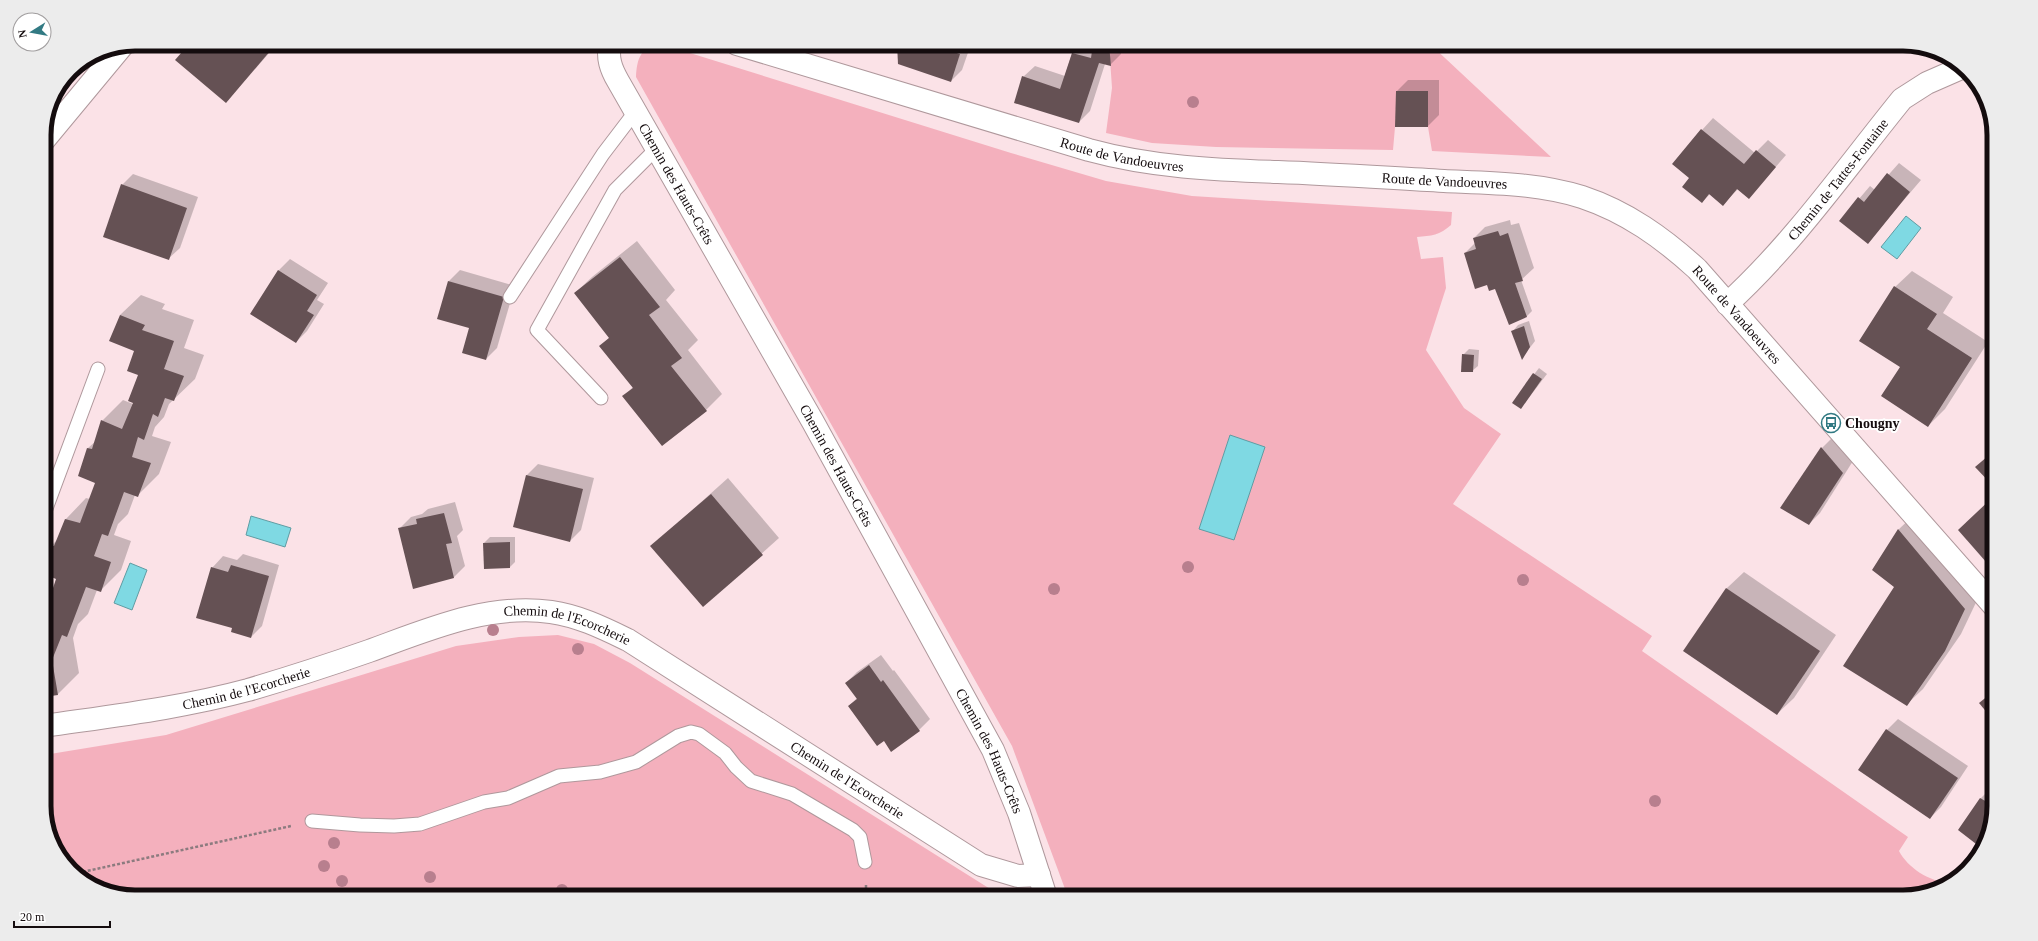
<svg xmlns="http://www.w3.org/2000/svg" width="2038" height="941" viewBox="0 0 2038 941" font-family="Georgia,serif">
<rect width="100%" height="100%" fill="#fbe2e7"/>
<g fill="#f4b0bd">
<path d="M654,44H661L1011,153L1106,181L1192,196L1452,212L1451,225C1440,235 1431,236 1417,237L1421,259L1443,257L1446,288L1426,350L1464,408L1501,434L1453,504L1652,636L1642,651L1908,837L1899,851C1908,868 1929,881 1948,883L1903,897H1068L1012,746L636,77C637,61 639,51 654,44Z"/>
<path d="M1109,44H1430L1551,157L1432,151L1428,127H1395L1393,150L1216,147L1152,143L1106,133L1112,88Z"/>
<path d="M558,635L594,644L630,663L1003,897H135L100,890L63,861L44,812V755L166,735L456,646L519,637Z"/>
</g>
<g fill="#7fd9e3" stroke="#5f9ca3">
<path d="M1906,216L1921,228L1897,259L1881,247Z"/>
<path d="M1230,435L1265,447L1234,540L1199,529Z"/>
<path d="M251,516L291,528L285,547L246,535Z"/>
<path d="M130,563L147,570L132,610L114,603Z"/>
</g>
<g fill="#0003">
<path d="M190,44H277L226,102Z"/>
<path d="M898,44H971L962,70L951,81Z"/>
<path d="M1082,44H1121V54L1110,65L1105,64L1090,111L1079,122L1023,77L1035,66L1065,76L1072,53Z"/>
<path d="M1408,80H1439V115L1428,126L1397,91Z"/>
<path d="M1713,118L1755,153L1768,140L1786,155L1749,198L1738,189L1723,204L1710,194L1702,202L1691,178L1702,130Z"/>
<path d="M1899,163L1921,180L1868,242L1841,220L1870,186L1875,190Z"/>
<path d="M133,174L198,197L180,248L168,259L122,185Z"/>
<path d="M1510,220L1511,225L1519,223L1534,268L1521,280L1532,311L1526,317L1496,288L1488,284L1465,253L1475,243L1474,238L1485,227Z"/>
<path d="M637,241L675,290L666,300L698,340L688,350L722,394L706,410L624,396L633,387L601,346L610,337L575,293L592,277Z"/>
<path d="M290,259L328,283L317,300L324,304L307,331L296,342L252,314L279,270Z"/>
<path d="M460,270L515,286L497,348L486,359L449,281Z"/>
<path d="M1912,271L1953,297L1943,313L1988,342L1945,409L1928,426L1901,367L1895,287Z"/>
<path d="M141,295L165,304L162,309L194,320L184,348L204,355L195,379L169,404L164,417L155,427L152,436L171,442L159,474L138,495H135L128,514L118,524L114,535L131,541L121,570L100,591L97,590L88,614L78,624L73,638L79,673L58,694L44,696V600L50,602L58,579L51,546L58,539L66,519L86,498L90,499L96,482L88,448L96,441L102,421L123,400L133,404L140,374L136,351L120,315Z"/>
<path d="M1529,321L1535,341L1522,358L1513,331L1518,325Z"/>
<path d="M1469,349L1479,350L1478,366L1472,371L1463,355Z"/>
<path d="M1539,368L1547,374L1521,408L1513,402Z"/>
<path d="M1833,437L1853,461L1820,513L1809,524L1822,448Z"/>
<path d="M538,464L594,478L581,530L570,541L514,526L527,475Z"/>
<path d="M728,478L779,538L703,606L652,546Z"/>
<path d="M455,502L463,530L457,536L465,566L453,578L400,528L411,517L422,514L428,509Z"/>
<path d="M1915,514L1981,592L1961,634L1923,689L1906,705L1895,587L1898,530Z"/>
<path d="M490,537H515V562L510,567L485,568L484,543Z"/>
<path d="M243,554L279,565L262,626L251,637L233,627L212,568L223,556L237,560Z"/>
<path d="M1744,572L1836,635L1794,698L1777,714L1685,651L1727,588Z"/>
<path d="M881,655L893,671L894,670L930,719L919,730L884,740L849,706L857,698L846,683L857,672Z"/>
<path d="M1898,719L1968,766L1941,807L1930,818L1887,730Z"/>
<path d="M1992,787L1994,788V806L1988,838L1980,846L1959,829L1981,798Z"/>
</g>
<g fill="#655154">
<path d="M189,44H276L226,103L175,60Z"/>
<path d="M897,44H929L960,54L951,82L898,64Z"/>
<path d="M1093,44H1109L1111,66L1099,63L1079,123L1014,103L1022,76L1060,89L1072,53L1091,58Z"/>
<path d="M1396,91H1428V127H1395Z"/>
<path d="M1986,106L1994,129V140L1982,108Z"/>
<path d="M1701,129L1744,164L1756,150L1776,167L1749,199L1737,189L1723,206L1709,194L1702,203L1682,187L1689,178L1672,164Z"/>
<path d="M1887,173L1910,192L1868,244L1839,221L1858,197L1864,202Z"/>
<path d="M121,184L187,208L169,260L103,237Z"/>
<path d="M1498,231L1500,236L1508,233L1523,281L1515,283L1527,317L1509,325L1495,289L1489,291L1487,285L1475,289L1464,253L1476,249L1473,238Z"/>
<path d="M620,257L660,307L649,315L682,358L671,366L707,411L662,446L622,396L633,388L599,346L609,338L574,293Z"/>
<path d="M278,270L317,295L307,311L314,315L296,343L250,314Z"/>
<path d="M448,281L504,297L486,360L462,353L469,328L437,319Z"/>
<path d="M1894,286L1937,314L1927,329L1972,358L1928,427L1881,396L1900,367L1859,341Z"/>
<path d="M120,315L145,325L142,330L174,341L164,369L184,376L174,401L165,398L158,417L153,414L144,440L138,437L132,457L151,463L138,497L124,492L108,536L102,534L94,556L111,562L101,592L86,587L67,637L62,635L52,660L58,695L44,697V615L56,579L44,574V561L50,545L54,546L65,519L80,523L95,483L78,476L87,448L92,449L101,420L122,429L133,403L128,401L138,375L127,371L134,351L109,341Z"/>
<path d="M1524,326L1530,347L1522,360L1511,331Z"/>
<path d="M1462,354L1474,355L1473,372H1461Z"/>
<path d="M1533,373L1542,379L1521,409L1512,403Z"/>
<path d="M1821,447L1843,473L1809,525L1780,508Z"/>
<path d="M1994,451V487L1975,467Z"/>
<path d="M526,475L583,489L570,542L513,527Z"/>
<path d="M711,494L763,555L703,607L650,546Z"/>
<path d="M1994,496V571L1958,530Z"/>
<path d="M444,513L452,543L446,544L454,578L413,589L398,528L417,524L416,519Z"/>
<path d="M1898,529L1965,609L1945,651L1907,706L1843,666L1894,587L1872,570Z"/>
<path d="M510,542V568L484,569L483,543Z"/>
<path d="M231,565L269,576L251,638L231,632L232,628L196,618L211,567L228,572Z"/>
<path d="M1726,588L1820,651L1777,715L1683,651Z"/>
<path d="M869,665L881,682L883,680L920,731L891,752L884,741L877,746L848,706L857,699L845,683Z"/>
<path d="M1994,691V721L1979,703Z"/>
<path d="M1886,729L1958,778L1930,819L1858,770Z"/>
<path d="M1980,798L1994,806L1987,840L1980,847L1958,830Z"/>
</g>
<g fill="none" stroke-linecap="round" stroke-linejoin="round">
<defs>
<g id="lane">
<path d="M510,297L603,154L635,112"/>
<path d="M601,398L537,330L615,190L656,149"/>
<path d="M44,514L98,369"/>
<path d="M312,821L360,825L394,826L420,824L484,802L508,798L559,776L600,772L636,762L678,736L691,732L699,734L725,753L736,767L751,781L792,794L853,830L860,837L865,862"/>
</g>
<g id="street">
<path id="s1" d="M610,44C607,58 611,69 618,81L813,422L993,750L1019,813L1046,897"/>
<path d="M44,140L122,46"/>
<path id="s2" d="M1727,304C1793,244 1846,168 1902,99L1927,83L1959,69"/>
<path id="s3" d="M44,726C112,716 181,708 248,690C289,678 329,665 369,651C427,630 488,603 551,612C579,616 603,628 628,640L981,865L1018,876L1039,875"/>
</g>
<g id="secondary">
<path id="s4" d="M737,44L1089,150C1151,167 1215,170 1278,172C1333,174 1389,178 1444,181C1490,183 1537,183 1582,197C1627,212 1663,238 1697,269L1994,606"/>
</g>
</defs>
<use href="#lane" stroke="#af989c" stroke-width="15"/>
<use href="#street" stroke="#af989c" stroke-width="24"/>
<use href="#secondary" stroke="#af989c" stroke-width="24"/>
<g stroke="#8c7b7f" stroke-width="2.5" stroke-dasharray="3 2" stroke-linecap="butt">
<path d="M78,873L291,826"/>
<path d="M866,885V897"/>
</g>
<use href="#lane" stroke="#fff" stroke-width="13"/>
<use href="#street" stroke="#fff" stroke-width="22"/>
<use href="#secondary" stroke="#fff" stroke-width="22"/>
</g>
<g fill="#b87f8e">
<circle cx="1193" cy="102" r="6"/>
<circle cx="1188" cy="567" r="6"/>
<circle cx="1523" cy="580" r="6"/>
<circle cx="1054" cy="589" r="6"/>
<circle cx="493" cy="630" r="6"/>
<circle cx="578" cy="649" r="6"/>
<circle cx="1655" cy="801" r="6"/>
<circle cx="334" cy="843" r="6"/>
<circle cx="324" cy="866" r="6"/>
<circle cx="430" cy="877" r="6"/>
<circle cx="342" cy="881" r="6"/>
<circle cx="562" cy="890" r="6"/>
</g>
<defs>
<symbol id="bus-ring" viewBox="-11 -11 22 22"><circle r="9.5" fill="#fff" stroke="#327a83" stroke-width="1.5"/><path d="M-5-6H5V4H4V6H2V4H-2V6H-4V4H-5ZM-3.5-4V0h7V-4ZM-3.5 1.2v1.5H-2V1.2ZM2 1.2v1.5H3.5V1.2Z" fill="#327a83"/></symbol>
</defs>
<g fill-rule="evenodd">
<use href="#bus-ring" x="1820" y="412" width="22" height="22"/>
</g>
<g text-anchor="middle" stroke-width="4" stroke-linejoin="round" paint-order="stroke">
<g font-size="14" fill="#140c0e" stroke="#fff">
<text dy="5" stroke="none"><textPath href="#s4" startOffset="401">Route de Vandoeuvres</textPath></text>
<text dy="5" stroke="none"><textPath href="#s2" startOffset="167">Chemin de Tattes-Fontaine</textPath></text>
<text dy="5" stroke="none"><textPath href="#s4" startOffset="725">Route de Vandoeuvres</textPath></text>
<text dy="5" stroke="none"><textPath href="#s1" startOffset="157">Chemin des Hauts-Crêts</textPath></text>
<text dy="5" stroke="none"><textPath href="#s4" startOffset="1061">Route de Vandoeuvres</textPath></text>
<text dy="5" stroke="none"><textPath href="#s1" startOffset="481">Chemin des Hauts-Crêts</textPath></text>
<text dy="5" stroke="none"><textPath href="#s3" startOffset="541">Chemin de l'Ecorcherie</textPath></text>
<text dy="5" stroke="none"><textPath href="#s3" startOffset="206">Chemin de l'Ecorcherie</textPath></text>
<text dy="5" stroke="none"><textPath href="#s1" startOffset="805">Chemin des Hauts-Crêts</textPath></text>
<text dy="5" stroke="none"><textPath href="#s3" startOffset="865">Chemin de l'Ecorcherie</textPath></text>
</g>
<g font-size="14" font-weight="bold" fill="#140c0e" stroke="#fff" text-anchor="start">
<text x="1845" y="428">Chougny</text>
</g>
</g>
<path d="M0 0H2038V941H0ZM135 51H1903A84 84 0 0 1 1987 135V806A84 84 0 0 1 1903 890H135A84 84 0 0 1 51 806V135A84 84 0 0 1 135 51Z" fill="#ececec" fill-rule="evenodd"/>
<path fill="none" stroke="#140c0e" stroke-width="5" d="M135 51H1903A84 84 0 0 1 1987 135V806A84 84 0 0 1 1903 890H135A84 84 0 0 1 51 806V135A84 84 0 0 1 135 51Z"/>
<g transform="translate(32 32) rotate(259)"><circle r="19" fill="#ffffff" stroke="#a19e9f"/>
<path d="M0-3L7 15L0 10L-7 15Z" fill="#327a83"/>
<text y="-6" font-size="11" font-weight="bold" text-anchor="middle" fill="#140c0e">N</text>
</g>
<path d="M14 921v6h96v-6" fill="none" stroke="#140c0e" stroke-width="2"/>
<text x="20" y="921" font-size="12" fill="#140c0e" stroke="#ffffff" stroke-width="3" paint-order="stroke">20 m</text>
</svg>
